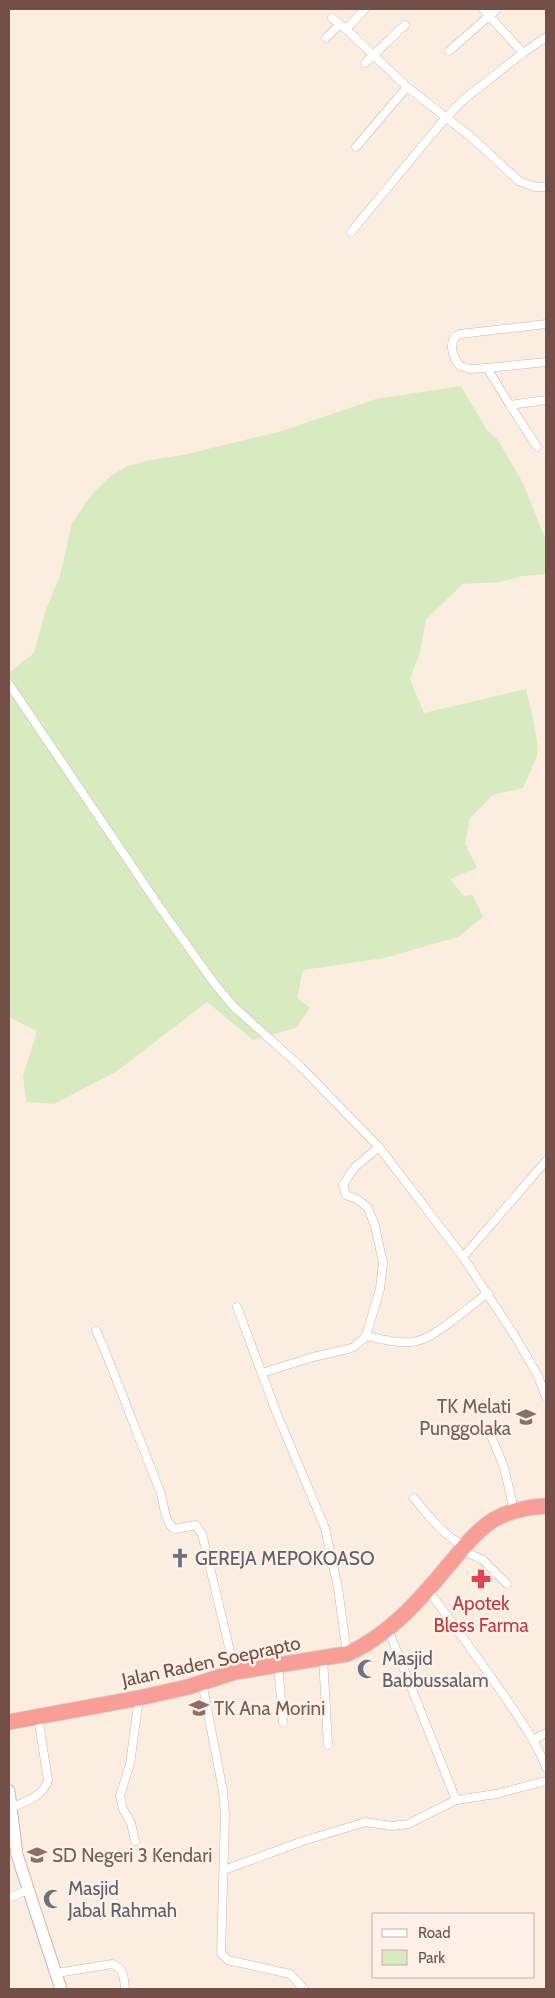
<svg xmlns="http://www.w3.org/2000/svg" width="555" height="1998" viewBox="0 0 555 1998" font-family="Cabin,sans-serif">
<rect width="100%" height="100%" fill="#fcede1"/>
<path fill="#d8eac0" d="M461,386L487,430L498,440L523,483L546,541L545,574L522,576L500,582L463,584L426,619L420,652L410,679L424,713L526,689C530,707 539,738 537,755C537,758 525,782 523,788L493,795L470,818L465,843L477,868L450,879L464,896L473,895L483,917L458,937L384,958L303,970L297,998L310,1008L296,1028L253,1040L207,1002L117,1071L54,1104L26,1102L23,1076L37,1031L9,1017V673L34,653L45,612L60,576L72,523L92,494L112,475L128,466L149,460L183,455L282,431L376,399Z"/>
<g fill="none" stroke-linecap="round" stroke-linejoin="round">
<defs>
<g id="street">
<path d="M483,9L523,53"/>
<path d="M332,18L346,29L407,87L470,136L519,181L535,187H546"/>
<path d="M346,29L365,9"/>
<path d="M326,38L340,24"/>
<path d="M449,51L497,9"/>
<path d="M365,63L405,25"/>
<path d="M356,147L407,87"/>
<path d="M351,232L442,122L463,100L523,53L546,37"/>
<path d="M546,362L487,368L510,405L546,400"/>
<path d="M487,368L470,369L460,366C452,357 447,339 460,334L546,324"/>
<path d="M510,405L537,447"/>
<path d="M9,684L161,909L214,983L233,1006L301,1067L379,1147L463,1257L513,1333L537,1374L546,1397"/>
<path d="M463,1257L546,1161"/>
<path d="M237,1307L277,1414L325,1528L338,1588L347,1654"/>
<path d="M96,1330C119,1383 138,1437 160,1491C164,1501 164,1524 175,1529L196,1525L202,1534L235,1672"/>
<path d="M366,1336C382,1339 400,1345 417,1341C435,1338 471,1305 488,1293"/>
<path d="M262,1373L313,1357L348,1349L354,1347L366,1336L380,1289L383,1263L375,1226L368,1208L357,1199L346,1195L343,1185L354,1168L379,1147"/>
<path d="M489,1431L504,1467L514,1510"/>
<path d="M414,1498C429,1517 444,1535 465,1547"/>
<path d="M462,1550L483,1560L507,1584"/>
<path d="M428,1590C454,1625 480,1661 505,1697C520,1719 536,1742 546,1767"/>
<path d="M388,1629L456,1800"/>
<path d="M323,1658L328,1745"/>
<path d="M278,1664L283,1722"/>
<path d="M202,1682L223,1791L225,1815L221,1953L228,1960L290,1974L304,1989"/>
<path d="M533,1740L546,1733"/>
<path d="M10,1807C23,1804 45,1795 48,1780L38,1717"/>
<path d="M135,1841L131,1823L123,1809L120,1796L130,1764L139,1698"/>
<path d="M224,1870L303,1841L359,1824L365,1822L392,1826L408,1824L456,1800L496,1794L546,1781"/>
<path d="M9,1898L29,1889"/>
<path d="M57,1973L112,1964C124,1968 124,1978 125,1989"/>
</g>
<path id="secondary" d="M9,1791L17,1855L61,1989"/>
<path id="highway" d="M9,1722L139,1698L188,1687L235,1672L347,1654C388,1636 419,1601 447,1567C461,1551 476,1530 495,1519C511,1510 528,1507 546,1506"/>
</defs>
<use href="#street" stroke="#d0b4ab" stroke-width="9"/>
<use href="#secondary" stroke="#d3b3a8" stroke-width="13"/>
<use href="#highway" stroke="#d8cecc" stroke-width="17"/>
<use href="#street" stroke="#fff" stroke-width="8"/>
<use href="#secondary" stroke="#fff" stroke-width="11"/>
<use href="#highway" stroke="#f89e96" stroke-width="15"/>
</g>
<defs>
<symbol id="school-bare" viewBox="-9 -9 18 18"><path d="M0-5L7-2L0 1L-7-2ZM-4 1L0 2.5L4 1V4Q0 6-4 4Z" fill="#8d6e63" stroke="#fff1e7" stroke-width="2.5" paint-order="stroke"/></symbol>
<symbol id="church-bare" viewBox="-9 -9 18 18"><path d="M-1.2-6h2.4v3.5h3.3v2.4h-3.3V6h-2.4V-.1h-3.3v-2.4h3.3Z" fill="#6b7280" stroke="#fff1e7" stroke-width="2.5" paint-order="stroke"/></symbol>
<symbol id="pharmacy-bare" viewBox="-9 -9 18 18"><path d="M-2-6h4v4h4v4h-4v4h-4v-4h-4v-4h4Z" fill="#e0444e" stroke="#fff1e7" stroke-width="2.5" paint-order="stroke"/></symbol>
<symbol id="mosque-bare" viewBox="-9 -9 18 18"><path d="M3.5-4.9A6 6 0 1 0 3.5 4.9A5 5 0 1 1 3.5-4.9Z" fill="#6b7280" stroke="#fff1e7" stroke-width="2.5" paint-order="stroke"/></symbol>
</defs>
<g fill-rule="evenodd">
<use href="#school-bare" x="512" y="1403" width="28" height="28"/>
<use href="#church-bare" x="166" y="1544" width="28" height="28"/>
<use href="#pharmacy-bare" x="467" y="1565" width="28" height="28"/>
<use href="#mosque-bare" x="353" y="1655" width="28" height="28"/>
<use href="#school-bare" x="185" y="1694" width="28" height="28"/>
<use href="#school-bare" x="23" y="1841" width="28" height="28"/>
<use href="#mosque-bare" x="39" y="1885" width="28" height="28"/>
</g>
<g text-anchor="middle" stroke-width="5" stroke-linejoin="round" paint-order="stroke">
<g font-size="19" fill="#785e54" stroke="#fff1e7" text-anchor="start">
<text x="511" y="1413" text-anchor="end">TK Melati<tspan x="511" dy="22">Punggolaka</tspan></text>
<text x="214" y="1715">TK Ana Morini</text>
<text x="52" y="1862">SD Negeri 3 Kendari</text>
</g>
<g font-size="19" fill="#5b616d" stroke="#fff1e7" text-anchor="start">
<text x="195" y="1565">GEREJA MEPOKOASO</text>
<text x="382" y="1665">Masjid<tspan x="382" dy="22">Babbussalam</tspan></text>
<text x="68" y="1895">Masjid<tspan x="68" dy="22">Jabal Rahmah</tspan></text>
</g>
<g font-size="19" fill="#be3a42" stroke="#fff1e7">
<text x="481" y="1610">Apotek<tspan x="481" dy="22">Bless Farma</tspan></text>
</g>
<g font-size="19" fill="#744f48" stroke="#fff1e7">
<text transform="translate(211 1661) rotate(-12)" y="7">Jalan Raden Soeprapto</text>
</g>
</g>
<rect width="555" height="1998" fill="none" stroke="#744f48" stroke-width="20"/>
<rect x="372" y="1913" width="162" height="65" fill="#fff1e7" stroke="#c7b0a7"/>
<rect x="382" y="1929" width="25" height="8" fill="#ffffff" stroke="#c7b0a7"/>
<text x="418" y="1938" font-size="15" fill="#744f48">Road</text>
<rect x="382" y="1950" width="25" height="15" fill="#d8eac0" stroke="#c7b0a7"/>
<text x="418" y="1963" font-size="15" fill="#744f48">Park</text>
</svg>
